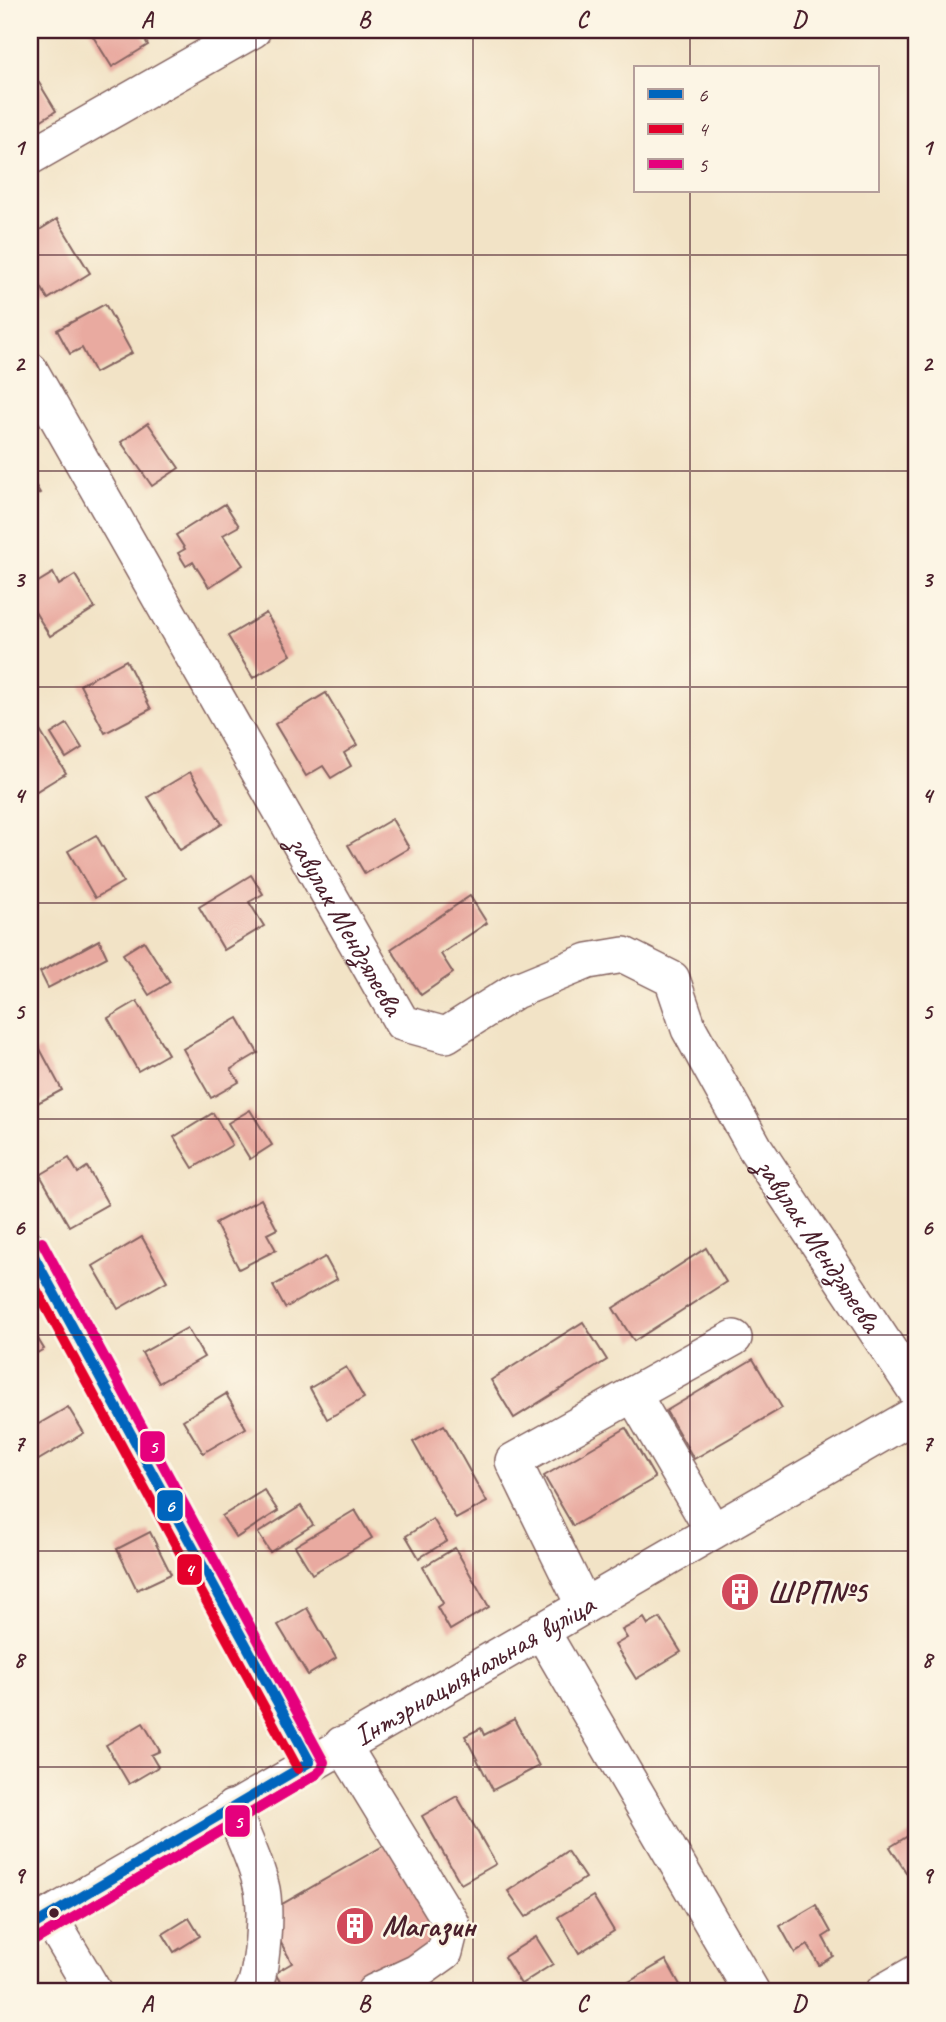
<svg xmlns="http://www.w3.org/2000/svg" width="946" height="2022" viewBox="0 0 946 2022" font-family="Caveat,sans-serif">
<rect width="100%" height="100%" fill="#fcf5e5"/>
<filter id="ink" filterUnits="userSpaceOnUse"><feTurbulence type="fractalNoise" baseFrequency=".0143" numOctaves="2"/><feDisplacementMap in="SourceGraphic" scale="14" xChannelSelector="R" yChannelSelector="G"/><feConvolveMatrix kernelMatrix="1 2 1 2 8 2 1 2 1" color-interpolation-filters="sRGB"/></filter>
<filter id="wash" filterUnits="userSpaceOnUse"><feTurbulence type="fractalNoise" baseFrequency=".00686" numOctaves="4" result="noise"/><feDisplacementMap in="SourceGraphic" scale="28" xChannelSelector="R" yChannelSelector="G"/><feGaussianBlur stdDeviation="1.57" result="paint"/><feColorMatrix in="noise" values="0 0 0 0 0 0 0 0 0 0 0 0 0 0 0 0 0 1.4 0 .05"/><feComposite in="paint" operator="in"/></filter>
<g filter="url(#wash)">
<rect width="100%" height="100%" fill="#f2e3c6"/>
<g id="blocks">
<g fill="#e9aaa0">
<path d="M89,30H139L148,45L112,67Z"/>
<path d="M30,68L56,111L30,127Z"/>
<path d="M57,219L90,273L48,299L36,278L30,282V236Z"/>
<path d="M105,304L132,353L95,373L82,348L70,354L57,330Z"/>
<path d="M148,423L179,468L152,486L121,442Z"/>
<path d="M30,476L40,493L30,499Z"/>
<path d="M225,504L239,526L223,535L243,565L209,587L193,562L186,566L178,553L185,549L176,535Z"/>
<path d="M53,573L59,585L75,575L95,608L50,636L30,604V587Z"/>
<path d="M266,613L291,655L253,678L228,636Z"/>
<path d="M126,660L151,709L105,733L80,685Z"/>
<path d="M326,693L357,745L344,753L351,766L331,778L323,766L306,776L275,724Z"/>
<path d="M67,724L82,748L66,758L51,734Z"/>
<path d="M40,731L66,773L35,792L30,783V737Z"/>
<path d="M190,772L222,824L180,850L148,797Z"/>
<path d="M392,819L409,848L365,874L348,845Z"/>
<path d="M96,835L123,882L95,898L68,851Z"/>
<path d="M251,875L263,894L249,902L264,926L224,950L199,907Z"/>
<path d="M470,896L487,923L441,954L453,973L421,995L391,949Z"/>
<path d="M99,940L107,957L48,988L40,972Z"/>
<path d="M144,941L170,982L149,995L123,954Z"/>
<path d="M137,1001L168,1054L138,1071L108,1018Z"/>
<path d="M238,1018L258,1053L231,1069L239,1082L211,1098L183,1049Z"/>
<path d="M40,1049L62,1090L30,1107V1055Z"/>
<path d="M250,1110L272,1145L250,1159L228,1123Z"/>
<path d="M213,1113L232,1145L193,1168L174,1137Z"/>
<path d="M69,1158L78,1173L87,1167L108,1204L69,1226L40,1175Z"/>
<path d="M261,1199L277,1229L267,1234L276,1250L239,1269L215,1223Z"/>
<path d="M142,1237L167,1281L118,1309L93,1266Z"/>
<path d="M706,1248L726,1282L634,1341L613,1308Z"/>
<path d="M325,1257L337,1279L285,1308L273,1286Z"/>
<path d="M583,1322L607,1360L514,1418L491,1380Z"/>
<path d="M30,1326L44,1349L30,1357Z"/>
<path d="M187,1328L204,1357L159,1383L142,1353Z"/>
<path d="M753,1359L782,1408L694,1459L666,1411Z"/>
<path d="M346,1367L364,1398L327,1419L310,1388Z"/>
<path d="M226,1394L246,1428L203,1453L183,1420Z"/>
<path d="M68,1407L84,1433L30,1465V1429Z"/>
<path d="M444,1425L487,1502L456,1519L413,1442Z"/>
<path d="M626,1428L655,1478L573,1526L544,1476Z"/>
<path d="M264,1490L278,1511L236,1538L222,1516Z"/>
<path d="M301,1506L313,1525L270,1552L258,1533Z"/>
<path d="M355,1510L372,1538L312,1574L295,1546Z"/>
<path d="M433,1519L447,1541L419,1558L406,1536Z"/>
<path d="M150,1532L171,1574L137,1590L117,1549Z"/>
<path d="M455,1548L489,1607L450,1630L437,1607L443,1603L423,1567Z"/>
<path d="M743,1583L749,1593L737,1600L731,1590Z"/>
<path d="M307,1608L336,1658L308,1675L278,1625Z"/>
<path d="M644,1618L648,1625L660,1618L681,1652L636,1679L615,1645L627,1638L622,1630Z"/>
<path d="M514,1719L539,1766L493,1790L465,1736L481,1728L484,1735Z"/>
<path d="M143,1723L160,1751L151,1755L158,1767L129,1784L106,1745Z"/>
<path d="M457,1796L496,1864L461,1884L422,1816Z"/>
<path d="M916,1831V1888L890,1847Z"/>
<path d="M390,1842L444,1938L349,1992H286L275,1973L292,1963L265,1914Z"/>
<path d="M567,1851L585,1878L526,1917L508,1891Z"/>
<path d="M593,1896L614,1931L579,1953L558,1917Z"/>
<path d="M816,1905L831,1932L823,1937L833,1956L819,1965L808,1945L795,1953L780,1926Z"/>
<path d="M189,1918L200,1936L174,1952L163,1934Z"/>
<path d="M536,1937L553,1964L521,1984L504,1957Z"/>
<path d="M666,1960L684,1992H632L627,1983Z"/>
</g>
</g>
</g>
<g filter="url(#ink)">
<use href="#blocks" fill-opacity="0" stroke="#856461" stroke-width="2"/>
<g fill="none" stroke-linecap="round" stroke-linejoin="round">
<defs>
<g id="minor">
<path d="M30,157L253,30"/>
<path id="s1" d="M30,370L402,1023L446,1035L515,991L588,961L624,955L672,979L689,1029L755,1148L916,1391"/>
<path d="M30,1249L310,1762"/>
<path d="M633,1394L713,1531"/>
<path d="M584,1606L513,1461L734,1338"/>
<path d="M541,1630L752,1992"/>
<path d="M342,1744L452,1924L445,1952L417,1972L374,1992"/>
<path d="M232,1808C241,1833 255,1859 261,1885C267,1906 263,1974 252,1992"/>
<path d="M49,1916L94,1992"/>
<path id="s2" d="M30,1927L916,1414"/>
<path d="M883,1992L916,1973"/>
</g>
</defs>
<use href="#minor" stroke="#856461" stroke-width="38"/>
<use href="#minor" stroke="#fff" stroke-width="35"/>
<defs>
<g id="bus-1">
<path d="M30,1249L310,1762"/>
<path d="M30,1927L310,1762"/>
</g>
<g id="bus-2">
<path d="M30,1278L298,1769"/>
<path d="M37,1939L317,1774"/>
</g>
<path id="bus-3" d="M37,1939L317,1774L322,1769L324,1762L42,1242"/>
</defs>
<use href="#bus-1" stroke="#fcf5e5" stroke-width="16"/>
<use href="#bus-2" stroke="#fcf5e5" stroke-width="16"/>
<use href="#bus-3" stroke="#fcf5e5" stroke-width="16"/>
<use href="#bus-1" stroke="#0065bd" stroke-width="10"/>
<use href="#bus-2" stroke="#e4002b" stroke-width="10"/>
<use href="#bus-3" stroke="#e5007d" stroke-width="10"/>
</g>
</g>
<path fill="none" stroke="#4a1f2b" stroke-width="2" stroke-opacity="0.55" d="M256,30V1992M473,30V1992M690,30V68M690,191V1992M30,255H916M30,471H916M30,687H916M30,903H916M30,1119H916M30,1335H916M30,1551H916M30,1767H916"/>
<defs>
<symbol id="building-disc" viewBox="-11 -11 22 22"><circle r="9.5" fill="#d1495b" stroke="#fcf5e5"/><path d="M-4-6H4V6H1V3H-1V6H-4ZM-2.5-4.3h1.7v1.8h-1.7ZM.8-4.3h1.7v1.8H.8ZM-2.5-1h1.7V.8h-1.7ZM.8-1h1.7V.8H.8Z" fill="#fff"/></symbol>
</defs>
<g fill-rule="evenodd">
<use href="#building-disc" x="718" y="1570" width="44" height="44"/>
<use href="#building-disc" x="333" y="1904" width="44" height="44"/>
</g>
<circle fill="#4a1f2b" stroke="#fcf5e5" stroke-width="2.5" cx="54" cy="1913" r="6"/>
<g text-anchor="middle" stroke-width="5" stroke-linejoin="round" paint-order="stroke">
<g font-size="30" fill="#4a1f2b" stroke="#fcf5e5">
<text dy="10" stroke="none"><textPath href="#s1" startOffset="639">завулак Мендзялеева</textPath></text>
<text dy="10" stroke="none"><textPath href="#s1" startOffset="1353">завулак Мендзялеева</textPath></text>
<text dy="10" stroke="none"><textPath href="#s2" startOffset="513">Інтэрнацыянальная вуліца</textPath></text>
</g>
<g font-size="30" font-weight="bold" fill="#4a1f2b" stroke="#fcf5e5" text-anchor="start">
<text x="767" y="1602">ШРП№5</text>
<text x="382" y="1936">Магазин</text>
</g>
</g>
<g stroke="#fcf5e5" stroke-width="2.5">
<rect x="139" y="1430" width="27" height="33" rx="7" fill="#e5007d"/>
<rect x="156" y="1489" width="28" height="33" rx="7" fill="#0065bd"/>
<rect x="176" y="1553" width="27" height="33" rx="7" fill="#e4002b"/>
<rect x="224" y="1804" width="27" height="34" rx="7" fill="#e5007d"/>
</g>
<g font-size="19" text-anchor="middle" font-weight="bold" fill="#fff">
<text x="153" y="1453">5</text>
<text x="170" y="1512">6</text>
<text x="189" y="1576">4</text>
<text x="238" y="1828">5</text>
</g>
<rect width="946" height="2022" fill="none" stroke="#fcf5e5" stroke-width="77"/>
<rect x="634" y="66" width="245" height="126" fill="#fcf5e5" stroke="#b59f9b" stroke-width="2"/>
<rect x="648" y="89" width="35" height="10" fill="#0065bd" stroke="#b59f9b" stroke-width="2"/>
<text x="698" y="102" font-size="21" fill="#4a1f2b">6</text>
<rect x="648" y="124" width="35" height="10" fill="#e4002b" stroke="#b59f9b" stroke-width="2"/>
<text x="698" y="136" font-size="21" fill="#4a1f2b">4</text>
<rect x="648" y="159" width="35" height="10" fill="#e5007d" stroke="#b59f9b" stroke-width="2"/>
<text x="698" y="172" font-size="21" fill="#4a1f2b">5</text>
<rect x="38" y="38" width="870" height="1945" fill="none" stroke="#4a1f2b" stroke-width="2.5"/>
<g font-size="23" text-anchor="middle" font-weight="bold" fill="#4a1f2b">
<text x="147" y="27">A</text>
<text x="364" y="27">B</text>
<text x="582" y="27">C</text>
<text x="799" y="27">D</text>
<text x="19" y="155">1</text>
<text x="927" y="155">1</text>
<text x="19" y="371">2</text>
<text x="927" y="371">2</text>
<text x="19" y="587">3</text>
<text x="927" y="587">3</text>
<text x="19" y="803">4</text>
<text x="927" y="803">4</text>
<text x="19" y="1019">5</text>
<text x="927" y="1019">5</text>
<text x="19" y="1235">6</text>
<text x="927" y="1235">6</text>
<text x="19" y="1451">7</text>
<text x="927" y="1451">7</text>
<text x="19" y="1667">8</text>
<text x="927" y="1667">8</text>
<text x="19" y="1883">9</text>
<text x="927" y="1883">9</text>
<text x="147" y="2011">A</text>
<text x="364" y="2011">B</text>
<text x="582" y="2011">C</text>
<text x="799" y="2011">D</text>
</g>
</svg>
